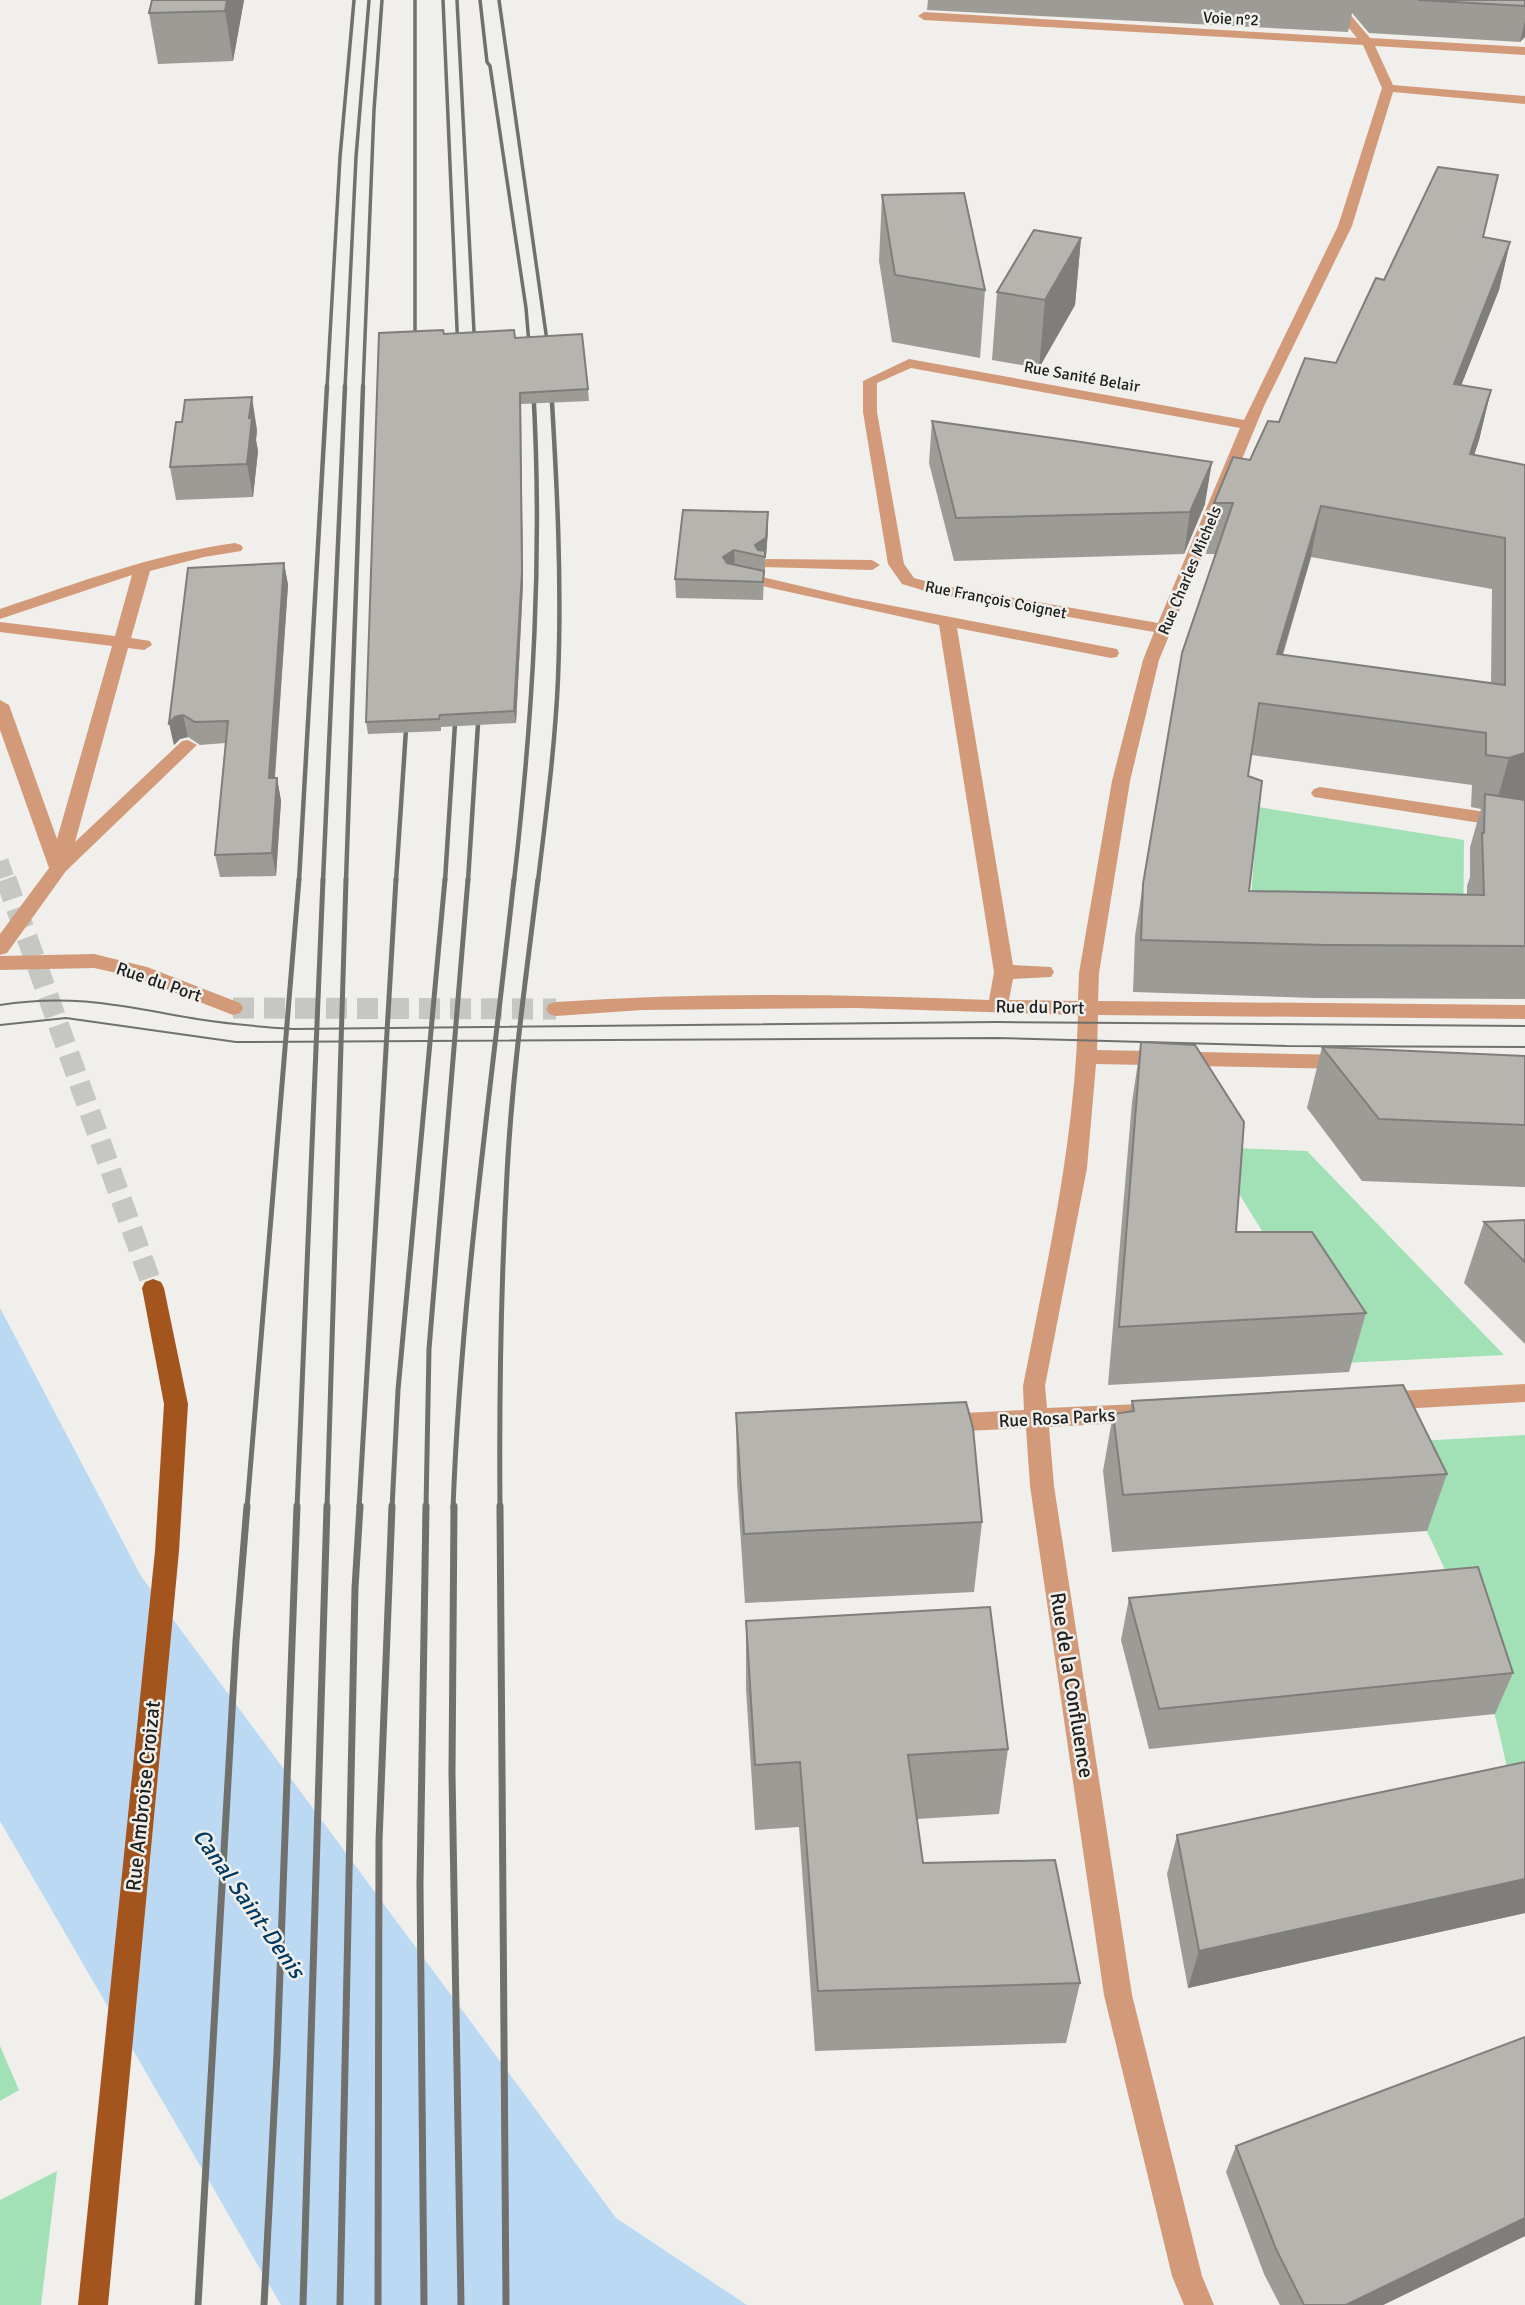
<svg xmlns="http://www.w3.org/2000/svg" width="1525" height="2305" viewBox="0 0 1525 2305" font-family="Signika,sans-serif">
<rect width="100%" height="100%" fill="#f0efeb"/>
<g fill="#a2e0b6">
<path d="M1258,807L1464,840L1463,944L1248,937Z"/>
<path d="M1210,1147L1307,1151L1504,1355L1344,1363Z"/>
<path d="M1525,1435V1868C1511,1780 1494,1692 1461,1608C1439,1552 1410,1498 1384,1443Z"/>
<path d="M0,2046L19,2090L0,2101Z"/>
<path d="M57,2171L41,2305H0V2200Z"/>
</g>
<path fill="#bcd9f4" d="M0,1308L141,1576L616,2218L747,2305H281L0,1821Z"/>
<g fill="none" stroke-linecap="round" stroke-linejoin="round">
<path stroke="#c6c6c2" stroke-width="21" stroke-dasharray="21 10" stroke-linecap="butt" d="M233,1008L556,1009"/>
<path stroke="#c6c6c2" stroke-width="17" stroke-dasharray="17 9" stroke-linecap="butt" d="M0,861L7,881"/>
<path stroke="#c6c6c2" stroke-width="21" stroke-dasharray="21 10" stroke-linecap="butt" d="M6,879L153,1288"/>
<g fill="#d29a79" fill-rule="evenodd">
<path d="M1326,0H1338L1370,38L1525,47V55L1375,46L1393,85L1525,96V104L1393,92L1352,226L1264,406L1159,660L1130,781L1099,973L1098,1001L1525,1005V1019L1098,1015L1097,1050L1347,1055L1354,1057L1357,1062L1354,1067L1347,1069L1096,1064L1087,1168L1045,1386L1047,1408L1140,1404L1148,1406L1152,1413L1148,1420L1140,1422L1049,1427L1054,1486L1132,1995L1202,2276L1214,2305H1184L1172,2276L1104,1995L1030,1486L1026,1428L945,1432L937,1430L933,1423L937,1416L945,1414L1024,1410L1023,1386C1047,1263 1075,1141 1078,1015L855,1008L642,1010L556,1016L549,1014L546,1009L549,1004L556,1002C700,992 845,994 989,1000L994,972L939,625L730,579L728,576L736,571L852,598L1117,649L1119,653L1117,657L1111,658L957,628L1013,965L1051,967L1054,972L1051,977L1013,979L1009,1000L1078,1001L1079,973L1112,781L1143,660L1154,632L932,593L902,584L888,564L863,412V381L909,359L1244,420L1338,226L1382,88L1363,45L924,20L918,16L924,12L1357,38ZM911,368L1240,428L1158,623L940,585L914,578L904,564L877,412V383Z"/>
<path d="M235,543L241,545L243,548L241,551L204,557L150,571L131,638L150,641L152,645L144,650L128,648L75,842L182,741L188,740L197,745L66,871L7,953L0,955V934L49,868L0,730V700L9,705L57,839L112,646L0,632V622L115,636L132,575L0,619V609C77,583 154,554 235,543Z"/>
<path d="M766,559L872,560L880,565L872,570L760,567L758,564Z"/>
<path d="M1320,787L1525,818V830L1314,797L1311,793L1314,789Z"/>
<path d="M94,954L147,967L240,1003L243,1008L240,1013L233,1015L135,977L94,968L0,970V956Z"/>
<path d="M1525,1384V1402L1382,1410L1374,1408L1370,1401L1374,1394L1382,1392Z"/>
</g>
<path fill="#a4551e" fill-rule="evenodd" d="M153,1279L161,1282L164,1288L188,1404L179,1551L108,2305H78L155,1551L164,1404L142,1288L145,1282Z"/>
<g stroke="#70706d" stroke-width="2">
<path d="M0,1005C74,993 126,1007 197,1019C229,1024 262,1027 294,1029L997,1022L1525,1026"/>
<path d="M0,1025L66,1018L236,1042L997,1038L1287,1046L1525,1047"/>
</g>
<g stroke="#70706d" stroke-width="3.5">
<path d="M415,0V350"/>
<path d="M443,0L458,352"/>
<path d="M457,0L475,351"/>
<path d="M480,0L487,62L490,66L526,308L530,356"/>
<path d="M499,0L549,355"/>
<path d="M551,383V388"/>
<path d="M533,384V388"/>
<path d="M327,388L340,157L354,0"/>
<path d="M345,388L356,157L369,0"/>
<path d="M363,388L374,110L382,0"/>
</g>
<g stroke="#70706d" stroke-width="4.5">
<path d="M299,881L327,386"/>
<path d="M323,881L345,386"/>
<path d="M346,881L363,386"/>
<path d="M396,881L407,714"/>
<path d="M445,881L456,708"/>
<path d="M468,881L479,708"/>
<path d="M514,881C533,714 543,554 533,386"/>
<path d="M538,881C546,814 555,747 558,679C562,581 557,484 551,386"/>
</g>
<g stroke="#70706d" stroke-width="5">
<path d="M247,1508L299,879"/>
<path d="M297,1508L323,879"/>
<path d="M327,1508L346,879"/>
<path d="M359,1508L396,879"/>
<path d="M392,1508L398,1390L445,879"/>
<path d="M426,1508L429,1349L468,879"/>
<path d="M453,1508C461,1297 491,1089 514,879"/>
<path d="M500,1508C499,1397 501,1285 507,1174C512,1075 526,977 538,879"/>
</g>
<g stroke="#70706d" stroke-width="7">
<path d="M454,1506L452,1773L461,2305"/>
<path d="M500,1506L506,2305"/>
<path d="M198,2305L236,1641L247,1506"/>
<path d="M264,2305L277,2054L297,1506"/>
<path d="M303,2305L327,1506"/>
<path d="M340,2305L355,1588L360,1506"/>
<path d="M378,2305L379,1841L392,1506"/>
<path d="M424,2305L420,1884L426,1506"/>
</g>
</g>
<g fill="#9c9b96" fill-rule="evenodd">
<path d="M152,0H244L233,61L158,64L149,13Z"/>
<path d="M928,0H1525V37L1520,42L1369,33L1352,13L1348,32L927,10Z"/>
<path d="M882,195L985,290L980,358L892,342L879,261Z"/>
<path d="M1483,237L1510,242L1499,290L1461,385L1491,390L1479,440L1474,455L1525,465V999L1314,998L1133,992L1135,936L1143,884L1215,554H1206L1214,503L1250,460L1279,422L1336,363L1384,280ZM1311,557L1492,589L1491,683L1283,655ZM1251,755L1472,785L1471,807L1481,809L1470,847V877L1467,886V895L1249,891L1248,776Z"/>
<path d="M1081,238L1075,305L1039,368L992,360L997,292Z"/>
<path d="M444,334L515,338L588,389L589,401L521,404L523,583L516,723L441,727V731L368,734L366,722Z"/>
<path d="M932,421L1205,504L1184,554L954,561L929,463Z"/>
<path d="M257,430L256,440L258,451L253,497L176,500L170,467Z"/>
<path d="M768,512V530L766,556L765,557V575H764L763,600L676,598L675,579Z"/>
<path d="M284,563L288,585L275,778H277L281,801L276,876L220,877L215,855L225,743L200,745L188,737L180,739L174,745L169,723Z"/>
<path d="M1141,1042L1236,1232L1366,1313L1349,1372L1108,1385L1132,1102Z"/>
<path d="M1322,1047L1525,1056V1187L1362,1181L1307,1108Z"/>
<path d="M1525,1220V1344L1464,1283L1484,1222Z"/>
<path d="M1132,1401L1447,1474L1427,1531L1112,1552L1103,1471L1113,1414L1130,1412Z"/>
<path d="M736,1413L982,1522L974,1592L745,1603L737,1483Z"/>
<path d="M1129,1598L1513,1673L1495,1714L1149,1749L1121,1640Z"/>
<path d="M746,1621L1008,1749L999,1814L917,1819L923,1863L1080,1983L1066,2043L815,2051L799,1827L755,1830L746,1689Z"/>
<path d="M1525,1762V1913L1188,1988L1167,1874L1177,1835Z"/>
<path d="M1525,2037V2236L1383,2305H1280L1264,2274L1226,2172L1236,2146Z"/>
</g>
<g fill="#7f7e7a">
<path d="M227,0H244L233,61L225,11Z"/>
<path d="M1525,21V37L1520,42Z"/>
<path d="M1081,238L1075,305L1039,368L1045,300Z"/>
<path d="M1510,242L1499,290L1442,434L1454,384Z"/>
<path d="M1491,390L1479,440L1458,504L1470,454Z"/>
<path d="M520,393L523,583L516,723L514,711Z"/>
<path d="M252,397L257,430L256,440L258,451L253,497L247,464L249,418Z"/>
<path d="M1212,462L1205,504L1184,554L1190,512Z"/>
<path d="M1321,506L1311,557L1267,706L1277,654Z"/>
<path d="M768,512V530L766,556L765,557V575V557L755,555V545Z"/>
<path d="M734,550L735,568L723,575V557Z"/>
<path d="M284,563L288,585L273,801L269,778Z"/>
<path d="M183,715L188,737L180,739L174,745L169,723L175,717Z"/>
<path d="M1525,753V800L1494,811L1509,758Z"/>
<path d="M277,778L281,801L276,876L272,853Z"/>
<path d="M1525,1879V1913L1188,1988L1199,1951Z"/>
<path d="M1525,2218V2236L1383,2305H1346Z"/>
</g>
<g fill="#b5b4af" stroke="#7f7e7a" stroke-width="2" fill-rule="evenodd">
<path d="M152,0H227L225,11L149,13Z"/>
<path d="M1418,0H1525V6Z"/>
<path d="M1438,167L1498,175L1483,237L1510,242L1454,384L1491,390L1470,454L1525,465V753L1509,758L1486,755V733L1259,703L1248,776L1262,781L1249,891L1484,895L1482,833H1484L1485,794L1525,800V946L1326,945L1141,940L1143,884L1182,653L1233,503H1214L1233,457L1250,460L1268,421L1279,422L1305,358L1336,363L1376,278L1384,280ZM1321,506L1505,538V685L1277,654Z"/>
<path d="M964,193L985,290L895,275L882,195Z"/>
<path d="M1034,230L1081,238L1045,300L997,292Z"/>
<path d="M443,330L444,334L514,330L515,338L582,334L588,389L520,393L522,571L514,711L440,715L439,719L366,722L379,333Z"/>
<path d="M252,397L249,418H252L247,464L170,467L176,422H182L185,400Z"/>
<path d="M932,421L1081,442L1212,462L1190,512L956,518Z"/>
<path d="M683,510L768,512L766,538L755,545L758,550L765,551V557L734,550L723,557L727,563L764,571L763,582L675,579Z"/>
<path d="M284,563L269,778H277L272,853L215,855L228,721L195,722L183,715L175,717L169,723L188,568Z"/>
<path d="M1141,1042L1195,1045L1244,1122L1236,1232H1312L1366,1313L1119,1327Z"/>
<path d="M1322,1047L1525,1056V1125L1379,1119Z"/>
<path d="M1525,1220V1262L1484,1222Z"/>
<path d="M1403,1385L1447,1474L1123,1495L1113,1414L1134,1411L1132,1401Z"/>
<path d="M966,1402L973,1428L982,1522L744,1534L736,1413Z"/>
<path d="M1478,1567L1513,1673L1159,1709L1129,1598Z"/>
<path d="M990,1607L1008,1749L908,1755L923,1863L1055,1860L1080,1983L818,1991L800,1762L755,1765L746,1621Z"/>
<path d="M1525,1762V1879L1199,1951L1177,1835Z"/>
<path d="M1525,2037V2218L1346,2305H1304L1276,2249L1236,2146Z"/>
</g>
<g text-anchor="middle" stroke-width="5" stroke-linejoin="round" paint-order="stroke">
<g font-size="16" fill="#20201e" stroke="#f0efeb">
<text transform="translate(1231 18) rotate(3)" y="6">Voie n°2</text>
<text transform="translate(1082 376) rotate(10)" y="6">Rue Sanité Belair</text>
<text transform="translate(1189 570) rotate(-67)" y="6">Rue Charles Michels</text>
<text transform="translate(996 599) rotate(11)" y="6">Rue François Coignet</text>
</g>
<g font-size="18" fill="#20201e" stroke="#f0efeb">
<text transform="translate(159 982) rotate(19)" y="6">Rue du Port</text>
<text transform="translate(1040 1007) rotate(1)" y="6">Rue du Port</text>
<text transform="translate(1057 1418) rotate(-3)" y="6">Rue Rosa Parks</text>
</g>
<g font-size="21" fill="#20201e" stroke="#f0efeb">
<text transform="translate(1072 1685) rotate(81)" y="7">Rue de la Confluence</text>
<text transform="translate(143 1796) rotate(-84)" y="7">Rue Ambroise Croizat</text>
</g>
<g font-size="23" font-style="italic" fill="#003a63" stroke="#f0efeb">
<text transform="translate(249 1903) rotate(55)" y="8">Canal Saint-Denis</text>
</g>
</g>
</svg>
